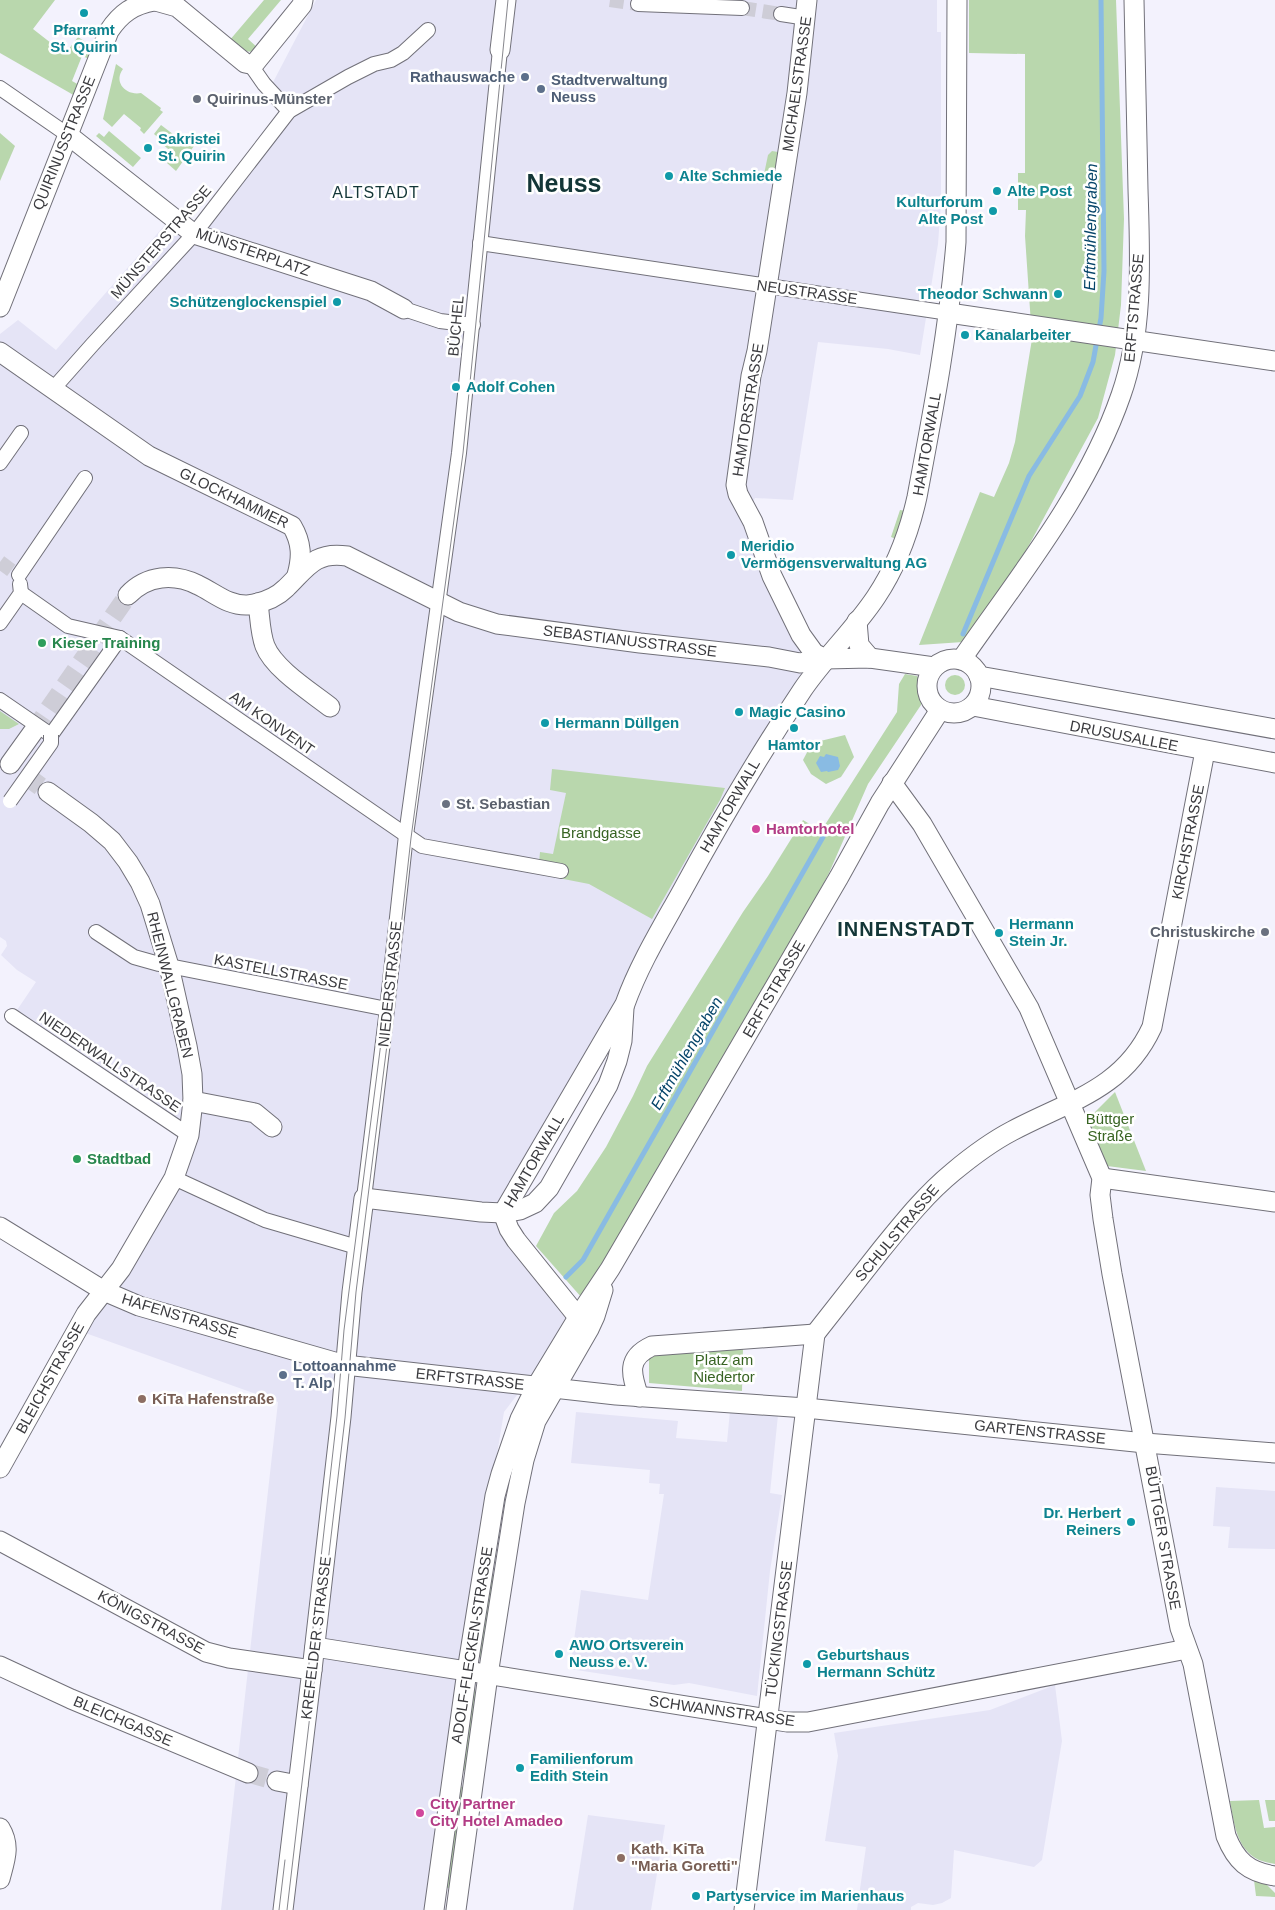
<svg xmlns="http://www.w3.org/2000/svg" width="1275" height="1910" viewBox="0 0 1275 1910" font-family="Arial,sans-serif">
<rect width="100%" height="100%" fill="#f3f2fd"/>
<g fill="#e5e4f6">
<path d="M316,0H937V32H941V202L938,244L920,355L888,349L818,342L793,500L755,498L749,511L768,565L825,656L501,1213L568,1307L564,1323L537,1369L504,1412L497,1454L487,1497L424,1910H221L278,1402L77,1330L190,1135L13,1016L36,982L17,970L1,955L7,946L6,941L0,937V334L18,320L56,350L170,219L193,237L292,112L270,88Z"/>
<path d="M730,1411L778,1415L770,1493L782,1495L770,1571L757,1696L689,1683L674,1685L570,1669L581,1590L648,1600L664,1494H659L660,1484L649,1483L650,1470L571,1463L576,1412L678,1421L676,1438L727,1442Z"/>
<path d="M1216,1487L1275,1491V1549L1228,1548L1230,1527L1213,1526Z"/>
<path d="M1055,1685L1062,1741L1042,1860L1034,1867L954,1850L951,1898L942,1903L933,1905L918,1903L911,1907V1910H857L866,1847L825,1841L838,1756L834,1733L990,1710Z"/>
<path d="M588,1815L665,1825L651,1910H573Z"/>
</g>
<g fill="#b9d7ad">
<path d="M0,0H55L33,29L65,54L78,37L96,49L92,60L82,56L72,81L81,86L77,97L0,53Z"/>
<path d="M264,0H281L248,39L258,48L255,52L240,51L229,41Z"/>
<path d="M969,0H1116L1124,219L1121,305L1115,355L1098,418L1016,569L963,642L919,645L980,492L994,497L1009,463L1015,442L1032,339L1025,236L1026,210H1018V173H1025V54L969,53Z"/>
<path d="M116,64L123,69C113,82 126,96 141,93L161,108L160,110L163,112L144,134L140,130L141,128L124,114L112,127L103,119Z"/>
<path d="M161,125L182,141L183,144L191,132L199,139L176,171L167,163L174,154L160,142L161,140L154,134Z"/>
<path d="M109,131L141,158L133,167L96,136L99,133L104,137Z"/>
<path d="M0,133L15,146L0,181Z"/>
<path d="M772,151L778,152L780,154L776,181L763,179L768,155Z"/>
<path d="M900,510L906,511L896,539L891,537Z"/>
<path d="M905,674L917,676L921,680V705L868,784L829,873L803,923L582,1298L536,1246L554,1213L577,1191L606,1147L633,1096L647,1066L743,912L768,876L803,820L821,831L897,712L899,684Z"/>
<circle cx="955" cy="685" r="10"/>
<path d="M0,711L19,724L9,729H0Z"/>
<path d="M845,735L854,757L841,777L826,784L811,774L803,760L812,743Z"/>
<path d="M552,769L725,788L720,800L652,919L589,884L538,874L540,852L553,854L566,793L550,790Z"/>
<path d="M1115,1092L1146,1171L1107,1166L1088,1119Z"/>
<path d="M743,1348L742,1391L649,1383V1355Z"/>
<path d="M490,1575L494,1576L481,1660L479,1648Z"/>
<path d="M473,1685L475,1686L476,1698L470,1771L459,1770Z"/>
<path d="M457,1786L468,1788L454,1889L444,1887Z"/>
<path d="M1259,1800L1264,1828L1275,1827V1864C1270,1863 1264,1862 1259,1860C1236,1849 1234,1822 1230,1801Z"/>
<path d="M1265,1800H1275V1821H1269Z"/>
<path d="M1254,1880L1266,1884L1275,1893V1897L1256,1896Z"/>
</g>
<path fill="#89bbe3" d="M826,754L838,757L840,766L838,770L828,772L827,771L821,772L816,763L820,756L824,757Z"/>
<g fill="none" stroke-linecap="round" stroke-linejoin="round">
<g stroke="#89bbe3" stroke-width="5">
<path d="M963,634L1029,476L1080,396L1093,362L1101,318L1104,271L1101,0"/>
<path d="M566,1277L583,1260L823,837"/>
</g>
<g stroke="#cecdd7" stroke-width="14" stroke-dasharray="14 7" stroke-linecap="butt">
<path d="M610,0L638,4"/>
<path d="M742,8L781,14"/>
<path d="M0,562L15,573"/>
</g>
<g stroke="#cecdd7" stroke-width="19" stroke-dasharray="19 9" stroke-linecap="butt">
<path d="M33,732L128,595"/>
<path d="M25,775L48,792"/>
<path d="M248,1773L277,1781"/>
</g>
<defs>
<g id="pedestrian">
<path d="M638,4L742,8"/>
<path d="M781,14L807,18"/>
<path d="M250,64L264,84L289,111"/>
<path d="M0,88L68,135"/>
<path d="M480,243L949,313"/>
<path d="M404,309L440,321L473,325"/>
<path d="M53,389L92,345L194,234L289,111L348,77L374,64L391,60L403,53L428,30"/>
<path d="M0,463L21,433"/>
<path d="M19,575L85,478"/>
<path d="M21,593L68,626L120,638L422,846L561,871"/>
<path d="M0,623L21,593L20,584"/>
<path d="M0,700L51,735L120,638"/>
<path d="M96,932L134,957L159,964L387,1009"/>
<path d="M12,1016L189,1135"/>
<path d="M174,1178L265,1220L357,1247"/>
<path d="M364,1198L387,1009L406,835L459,453L500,50"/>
</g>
<g id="minor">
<path d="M152,0L177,7L245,63L250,64L255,63L302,5L303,0"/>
<path d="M807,0L797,93L757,351L751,376L736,485L738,494L753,522L772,576L801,635L814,653L825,659"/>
<path d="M500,50L506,0"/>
<path d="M68,135L194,234L371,291L404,309"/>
<path d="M0,307L109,31C121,13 133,5 154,1"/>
<path d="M949,313L1275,361"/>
<path d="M0,352L149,456L292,526C302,543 302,557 297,575"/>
<path d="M128,595C147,575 174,573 198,585C215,593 228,606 248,605C262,603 276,598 286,588C306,569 314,551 347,556L459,612L497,624L640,643L769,657L800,663L825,659L870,658L934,667"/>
<path d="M258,603C260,617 260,633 265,646C274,669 311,692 330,707"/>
<path d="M857,621L859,645L870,658"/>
<circle cx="954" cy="686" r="27"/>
<path d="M961,660C1020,575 1087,493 1121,395C1144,330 1140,257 1138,189C1137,126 1135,63 1134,0"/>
<path d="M979,676L1275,729"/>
<path d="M973,706L1275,763"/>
<path d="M10,764L33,732"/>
<path d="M892,783L922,824L1029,1008L1102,1178L1100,1195L1103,1219L1112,1274L1180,1628L1193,1664L1226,1836C1236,1861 1248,1872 1275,1876"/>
<path d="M193,1101L255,1113L272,1127"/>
<path d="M1102,1178L1275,1202"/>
<path d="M0,1227L104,1291L139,1306L345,1365L616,1395L806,1408L1145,1443L1275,1453"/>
<path d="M578,1317L516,1240L509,1229L503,1213L625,1004C639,965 661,929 681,893C719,823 759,755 803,689C825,657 854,630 876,597C896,567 909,533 917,497C933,412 949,328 956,242L957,0"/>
<path d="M815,1334C837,1306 859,1278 881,1250C903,1223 925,1195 953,1172C971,1157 991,1142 1012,1131C1068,1101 1123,1090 1152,1027L1205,751"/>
<path d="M639,1397C631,1374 626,1358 652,1346L815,1334"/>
<path d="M0,1468L86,1314L121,1269L174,1178L189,1135L193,1101L192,1074L187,1046L169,966L150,904L140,882L128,862L112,841L91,823L48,792"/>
<path d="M0,1541L206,1652L229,1658L312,1670"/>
<path d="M315,1647L787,1722H808L1187,1649"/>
<path d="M0,1666L71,1699L248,1773"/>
<path d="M277,1781L298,1785"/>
<path d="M0,1828C11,1846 5,1860 0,1879"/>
<path d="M283,1910L312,1670L341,1417L352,1292L364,1198L481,1212L503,1213L520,1210L535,1203L549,1188L608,1085L617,1061L622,1041L624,1008"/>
<path d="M434,1910L467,1671L495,1496L501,1474L520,1419L536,1387L582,1311L610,1269L839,877L880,803L940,710"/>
<path d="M456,1910L488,1675L515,1503L524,1460L536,1421L589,1329L595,1316L603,1290"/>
<path d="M744,1910L815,1334"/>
</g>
</defs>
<use href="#pedestrian" stroke="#717079" stroke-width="16"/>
<use href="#minor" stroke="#717079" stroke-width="21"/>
<use href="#pedestrian" stroke="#fff" stroke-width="14"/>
<use href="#minor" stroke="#fff" stroke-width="19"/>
<g stroke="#87878d" stroke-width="1">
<path d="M305,1699L337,1416L344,1330L387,996"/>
<path d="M279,1910L285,1860"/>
<path d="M287,1910L345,1418L356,1292L394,989L411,838L463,453L508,0"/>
</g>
<defs>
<path id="pedestrian-bridge" d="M10,801L51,743V735"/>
</defs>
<use href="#pedestrian-bridge" stroke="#717079" stroke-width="16" stroke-linecap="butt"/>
<use href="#pedestrian-bridge" stroke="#fff" stroke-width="14"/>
</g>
<g fill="#0f9aa8" stroke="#fff" stroke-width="2">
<circle cx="84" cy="13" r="5"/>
<circle cx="148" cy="148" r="5"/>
<circle cx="669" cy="176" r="5"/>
<circle cx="997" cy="191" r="5"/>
<circle cx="993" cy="211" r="5"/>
<circle cx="1058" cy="294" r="5"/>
<circle cx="337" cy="302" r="5"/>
<circle cx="965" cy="335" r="5"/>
<circle cx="456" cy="387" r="5"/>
<circle cx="731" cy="555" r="5"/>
<circle cx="739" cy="712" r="5"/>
<circle cx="545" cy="723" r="5"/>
<circle cx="794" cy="728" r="5"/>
<circle cx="999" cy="933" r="5"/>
<circle cx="1131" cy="1522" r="5"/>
<circle cx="559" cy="1654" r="5"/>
<circle cx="807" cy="1664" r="5"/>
<circle cx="520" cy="1768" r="5"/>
<circle cx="696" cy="1896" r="5"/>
</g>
<g fill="#5c6f8a" stroke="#fff" stroke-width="2">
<circle cx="525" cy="77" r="5"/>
<circle cx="541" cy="89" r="5"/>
<circle cx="283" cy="1375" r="5"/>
</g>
<g fill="#6b7280" stroke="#fff" stroke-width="2">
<circle cx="197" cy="99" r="5"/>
<circle cx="446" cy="804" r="5"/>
<circle cx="1265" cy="932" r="5"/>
</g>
<g fill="#2e9e5b" stroke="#fff" stroke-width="2">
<circle cx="42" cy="643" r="5"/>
<circle cx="77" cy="1159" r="5"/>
</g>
<g fill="#d1479c" stroke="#fff" stroke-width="2">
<circle cx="756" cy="829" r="5"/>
<circle cx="420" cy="1813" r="5"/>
</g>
<g fill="#8d6e63" stroke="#fff" stroke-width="2">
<circle cx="142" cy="1399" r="5"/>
<circle cx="621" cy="1858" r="5"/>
</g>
<g text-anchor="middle" stroke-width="5" stroke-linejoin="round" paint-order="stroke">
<g font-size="15" font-weight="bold" fill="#0d838f" stroke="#fff" text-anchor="start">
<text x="84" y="35" text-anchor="middle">Pfarramt<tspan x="84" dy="17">St. Quirin</tspan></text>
<text x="158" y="144">Sakristei<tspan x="158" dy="17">St. Quirin</tspan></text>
<text x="679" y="181">Alte Schmiede</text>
<text x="1007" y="196">Alte Post</text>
<text x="983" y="207" text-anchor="end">Kulturforum<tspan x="983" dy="17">Alte Post</tspan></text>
<text x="1048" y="299" text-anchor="end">Theodor Schwann</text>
<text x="327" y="307" text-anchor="end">Schützenglockenspiel</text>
<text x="975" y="340">Kanalarbeiter</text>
<text x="466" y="392">Adolf Cohen</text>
<text x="741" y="551">Meridio<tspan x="741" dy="17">Vermögensverwaltung AG</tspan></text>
<text x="749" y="717">Magic Casino</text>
<text x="555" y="728">Hermann Düllgen</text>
<text x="794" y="750" text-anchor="middle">Hamtor</text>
<text x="1009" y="929">Hermann<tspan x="1009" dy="17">Stein Jr.</tspan></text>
<text x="1121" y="1518" text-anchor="end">Dr. Herbert<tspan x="1121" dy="17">Reiners</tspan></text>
<text x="569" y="1650">AWO Ortsverein<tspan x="569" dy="17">Neuss e. V.</tspan></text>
<text x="817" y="1660">Geburtshaus<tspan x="817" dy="17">Hermann Schütz</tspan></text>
<text x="530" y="1764">Familienforum<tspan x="530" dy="17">Edith Stein</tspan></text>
<text x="706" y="1901">Partyservice im Marienhaus</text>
</g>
<g font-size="15" font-weight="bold" fill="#4e5e75" stroke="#fff" text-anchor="start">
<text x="515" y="82" text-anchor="end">Rathauswache</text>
<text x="551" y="85">Stadtverwaltung<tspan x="551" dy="17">Neuss</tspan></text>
<text x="293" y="1371">Lottoannahme<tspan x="293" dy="17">T. Alp</tspan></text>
</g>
<g font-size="15" fill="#3b3b3f" stroke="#fff">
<text transform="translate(797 84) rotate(-82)" y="5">MICHAELSTRASSE</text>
<text transform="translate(64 143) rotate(-68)" y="5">QUIRINUSSTRASSE</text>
<text transform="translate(161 242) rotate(-49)" y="5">MÜNSTERSTRASSE</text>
<text transform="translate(253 252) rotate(19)" y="5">MÜNSTERPLATZ</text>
<text transform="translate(807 292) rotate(8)" y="5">NEUSTRASSE</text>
<text transform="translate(1134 308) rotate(-85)" y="5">ERFTSTRASSE</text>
<text transform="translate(456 326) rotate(-85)" y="5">BÜCHEL</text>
<text transform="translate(748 410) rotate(-81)" y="5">HAMTORSTRASSE</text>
<text transform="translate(927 444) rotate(-80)" y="5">HAMTORWALL</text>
<text transform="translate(234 498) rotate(26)" y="5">GLOCKHAMMER</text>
<text transform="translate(630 641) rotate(7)" y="5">SEBASTIANUSSTRASSE</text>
<text transform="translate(272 723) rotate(35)" y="5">AM KONVENT</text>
<text transform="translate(1124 736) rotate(11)" y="5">DRUSUSALLEE</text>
<text transform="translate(730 806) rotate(-60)" y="5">HAMTORWALL</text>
<text transform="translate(1188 842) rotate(-79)" y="5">KIRCHSTRASSE</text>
<text transform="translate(281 972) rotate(11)" y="5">KASTELLSTRASSE</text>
<text transform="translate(390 984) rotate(-84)" y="5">NIEDERSTRASSE</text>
<text transform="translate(170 985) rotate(76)" y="5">RHEINWALLGRABEN</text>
<text transform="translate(774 989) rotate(-60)" y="5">ERFTSTRASSE</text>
<text transform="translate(110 1062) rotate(34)" y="5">NIEDERWALLSTRASSE</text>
<text transform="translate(534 1161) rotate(-60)" y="5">HAMTORWALL</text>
<text transform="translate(897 1233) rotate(-50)" y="5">SCHULSTRASSE</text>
<text transform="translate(180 1316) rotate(17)" y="5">HAFENSTRASSE</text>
<text transform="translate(50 1378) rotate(-61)" y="5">BLEICHSTRASSE</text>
<text transform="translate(470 1379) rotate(6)" y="5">ERFTSTRASSE</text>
<text transform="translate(1040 1432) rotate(6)" y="5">GARTENSTRASSE</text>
<text transform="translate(1163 1538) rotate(80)" y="5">BÜTTGER STRASSE</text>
<text transform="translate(151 1622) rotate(28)" y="5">KÖNIGSTRASSE</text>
<text transform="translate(779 1629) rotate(-83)" y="5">TÜCKINGSTRASSE</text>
<text transform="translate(316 1638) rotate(-83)" y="5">KREFELDER STRASSE</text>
<text transform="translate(472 1645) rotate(-81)" y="5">ADOLF-FLECKEN-STRASSE</text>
<text transform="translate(722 1711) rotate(8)" y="5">SCHWANNSTRASSE</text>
<text transform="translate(123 1721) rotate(23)" y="5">BLEICHGASSE</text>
</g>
<g font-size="15" font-weight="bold" fill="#5b616d" stroke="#fff" text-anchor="start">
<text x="207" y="104">Quirinus-Münster</text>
<text x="456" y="809">St. Sebastian</text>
<text x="1255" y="937" text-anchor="end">Christuskirche</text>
</g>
<g font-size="15" font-weight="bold" fill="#27864d" stroke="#fff" text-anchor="start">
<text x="52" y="648">Kieser Training</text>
<text x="87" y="1164">Stadtbad</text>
</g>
<g font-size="15" font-weight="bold" fill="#b23c85" stroke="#fff" text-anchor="start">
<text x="766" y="834">Hamtorhotel</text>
<text x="430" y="1809">City Partner<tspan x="430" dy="17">City Hotel Amadeo</tspan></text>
</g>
<g font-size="15" fill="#386423" stroke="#fff">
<text x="601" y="838">Brandgasse</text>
<text x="1110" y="1124">Büttger<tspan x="1110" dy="17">Straße</tspan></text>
<text x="724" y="1365">Platz am<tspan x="724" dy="17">Niedertor</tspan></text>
</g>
<g font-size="15" font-weight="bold" fill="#785e54" stroke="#fff" text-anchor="start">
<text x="152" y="1404">KiTa Hafenstraße</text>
<text x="631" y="1854">Kath. KiTa<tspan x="631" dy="17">"Maria Goretti"</tspan></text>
</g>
<g font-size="16" letter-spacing="1" fill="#133637" stroke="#fff">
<text x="376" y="198">ALTSTADT</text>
</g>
<g font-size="16" font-style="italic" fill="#054469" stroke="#fff">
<text transform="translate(1090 227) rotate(-89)" y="6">Erftmühlengraben</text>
<text transform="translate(686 1053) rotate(-60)" y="6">Erftmühlengraben</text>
</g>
<g font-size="20" font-weight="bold" letter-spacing="1" fill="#133637" stroke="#fff">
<text x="906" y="936">INNENSTADT</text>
</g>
<g font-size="25" font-weight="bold" fill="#133637" stroke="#fff">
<text x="564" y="192">Neuss</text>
</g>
</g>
</svg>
